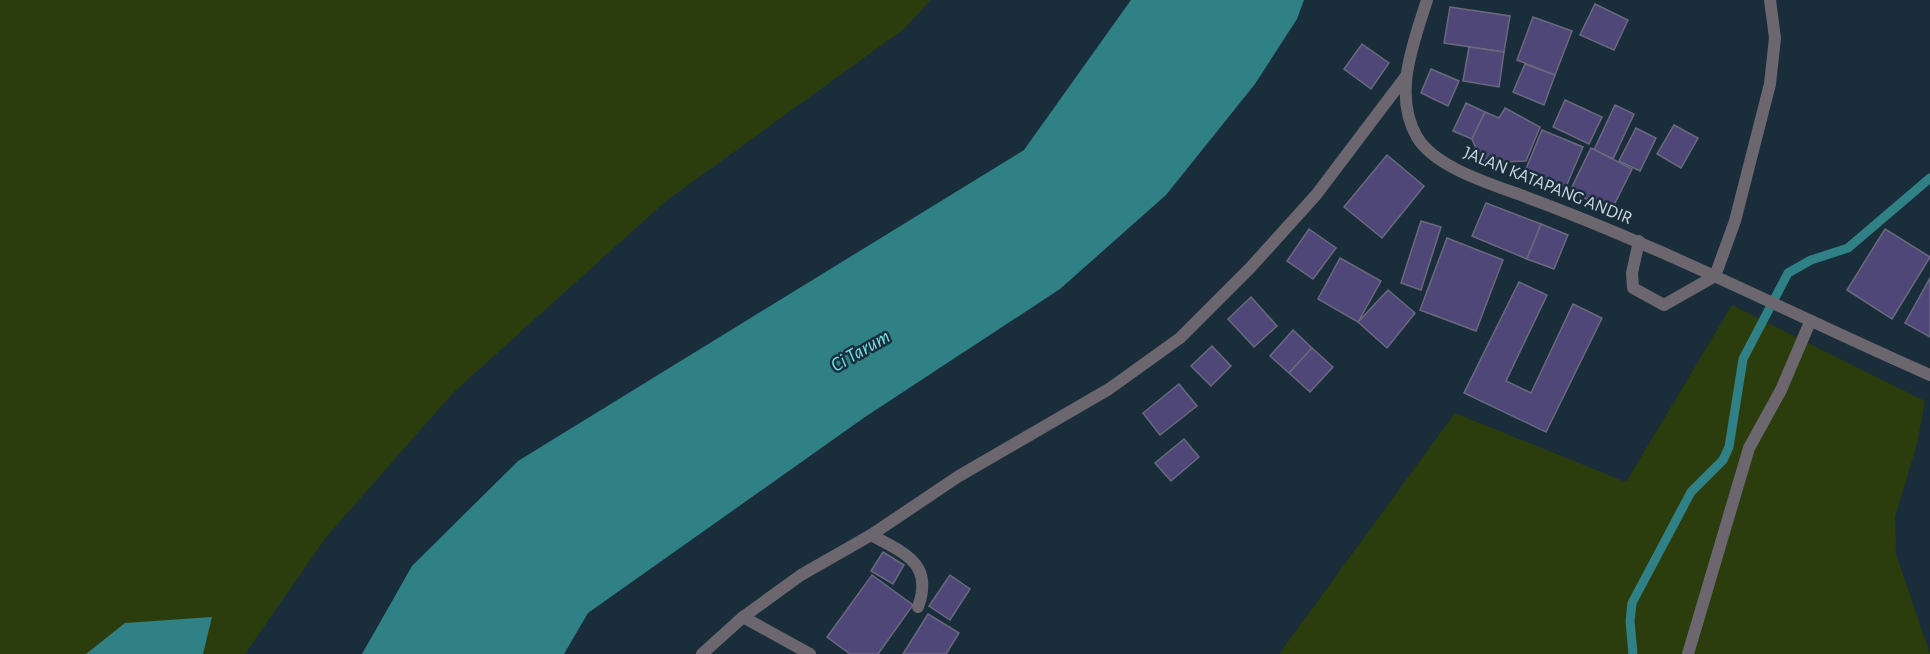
<svg xmlns="http://www.w3.org/2000/svg" width="1930" height="654" viewBox="0 0 1930 654" font-family="'Alegreya Sans',sans-serif">
<rect width="100%" height="100%" fill="#1a2d3a"/>
<g fill="#2b3c0d">
<path d="M0,0H931L904,29L666,201L454,392L327,536L245,654H0Z"/>
<path d="M1732,305L1925,401L1917,444L1895,517L1896,554L1930,654H1279L1455,413L1626,482Z"/>
</g>
<g fill="#2f8186">
<path d="M1131,0H1304L1297,19L1255,84L1166,195L1060,289L865,417L588,613L564,654H362L412,566L518,461L1024,150Z"/>
<path d="M212,617L203,654H86L125,623Z"/>
</g>
<g fill="none" stroke-linecap="round" stroke-linejoin="round">
<path stroke="#2f8186" stroke-width="9" d="M1633,654L1630,621L1632,603L1691,492L1723,460L1729,447L1743,359L1788,273L1811,260L1848,248L1930,178"/>
</g>
<g fill="#4e4777" stroke="#6b697f" stroke-width="1.5">
<path d="M1595,4L1628,20L1614,50L1580,35Z"/>
<path d="M1450,7L1510,16L1504,52L1444,43Z"/>
<path d="M1533,17L1572,31L1555,75L1517,60Z"/>
<path d="M1362,44L1389,63L1371,89L1344,69Z"/>
<path d="M1469,47L1504,52L1499,87L1463,81Z"/>
<path d="M1525,64L1555,75L1544,105L1513,92Z"/>
<path d="M1431,69L1459,81L1448,106L1421,93Z"/>
<path d="M1565,100L1602,117L1589,144L1553,127Z"/>
<path d="M1466,103L1485,112L1472,139L1453,131Z"/>
<path d="M1615,105L1634,114L1613,159L1594,150Z"/>
<path d="M1505,108L1540,127L1526,161L1482,163L1472,139L1485,112L1499,118Z"/>
<path d="M1674,125L1698,138L1681,168L1657,154Z"/>
<path d="M1636,128L1656,138L1640,171L1619,161Z"/>
<path d="M1542,130L1583,147L1565,189L1525,171Z"/>
<path d="M1591,148L1632,169L1611,211L1570,191Z"/>
<path d="M1387,155L1424,186L1382,238L1344,207Z"/>
<path d="M1486,203L1541,224L1527,259L1472,236Z"/>
<path d="M1421,221L1441,227L1421,290L1401,283Z"/>
<path d="M1541,224L1568,235L1554,269L1527,259Z"/>
<path d="M1309,229L1336,248L1313,279L1287,261Z"/>
<path d="M1885,229L1930,257L1892,319L1847,290Z"/>
<path d="M1447,238L1503,260L1476,331L1420,310Z"/>
<path d="M1340,258L1381,281L1358,322L1318,299Z"/>
<path d="M1930,278V337L1905,323Z"/>
<path d="M1519,282L1547,295L1506,381L1531,393L1573,304L1602,318L1546,432L1464,393Z"/>
<path d="M1388,290L1415,313L1387,348L1358,322Z"/>
<path d="M1251,297L1277,326L1254,347L1228,319Z"/>
<path d="M1293,330L1312,348L1289,373L1270,356Z"/>
<path d="M1212,346L1231,366L1211,386L1191,366Z"/>
<path d="M1312,348L1333,367L1310,392L1289,373Z"/>
<path d="M1179,384L1197,406L1160,435L1143,413Z"/>
<path d="M1184,439L1199,457L1171,481L1155,463Z"/>
<path d="M883,552L904,565L893,584L871,571Z"/>
<path d="M872,575L913,605L878,654H850L827,637Z"/>
<path d="M950,575L970,589L950,620L929,606Z"/>
<path d="M928,614L959,633L946,654H903Z"/>
</g>
<g fill="none" stroke-linecap="round" stroke-linejoin="round">
<g stroke="#6c666f" stroke-width="12">
<path d="M1639,241L1632,273L1633,288L1664,305L1715,276L1735,221L1770,84L1775,38L1770,0"/>
<path d="M871,535C904,553 934,563 918,607"/>
<path d="M1688,654L1749,448L1781,390L1810,322"/>
</g>
<g stroke="#6c666f" stroke-width="12">
<path d="M743,617L810,654"/>
<path d="M702,654L743,617L801,575L871,535L959,476L1109,389L1180,338L1251,267L1316,195L1406,76"/>
</g>
<path stroke="#6c666f" stroke-width="12" d="M1427,0C1414,42 1392,94 1417,137C1435,168 1494,185 1526,197C1665,248 1795,316 1930,375"/>
</g>
<g text-anchor="middle" stroke-width="5" stroke-linejoin="round" paint-order="stroke">
<g font-size="18" fill="#cbd7e0" stroke="#1a2d3a">
<text transform="translate(1548 185) rotate(22)" y="6">JALAN KATAPANG ANDIR</text>
</g>
<g font-size="20" font-style="italic" fill="#6ce4eb" stroke="#1a2d3a">
<text transform="translate(860 350) rotate(-30)" y="7">Ci Tarum</text>
</g>
</g>
</svg>
